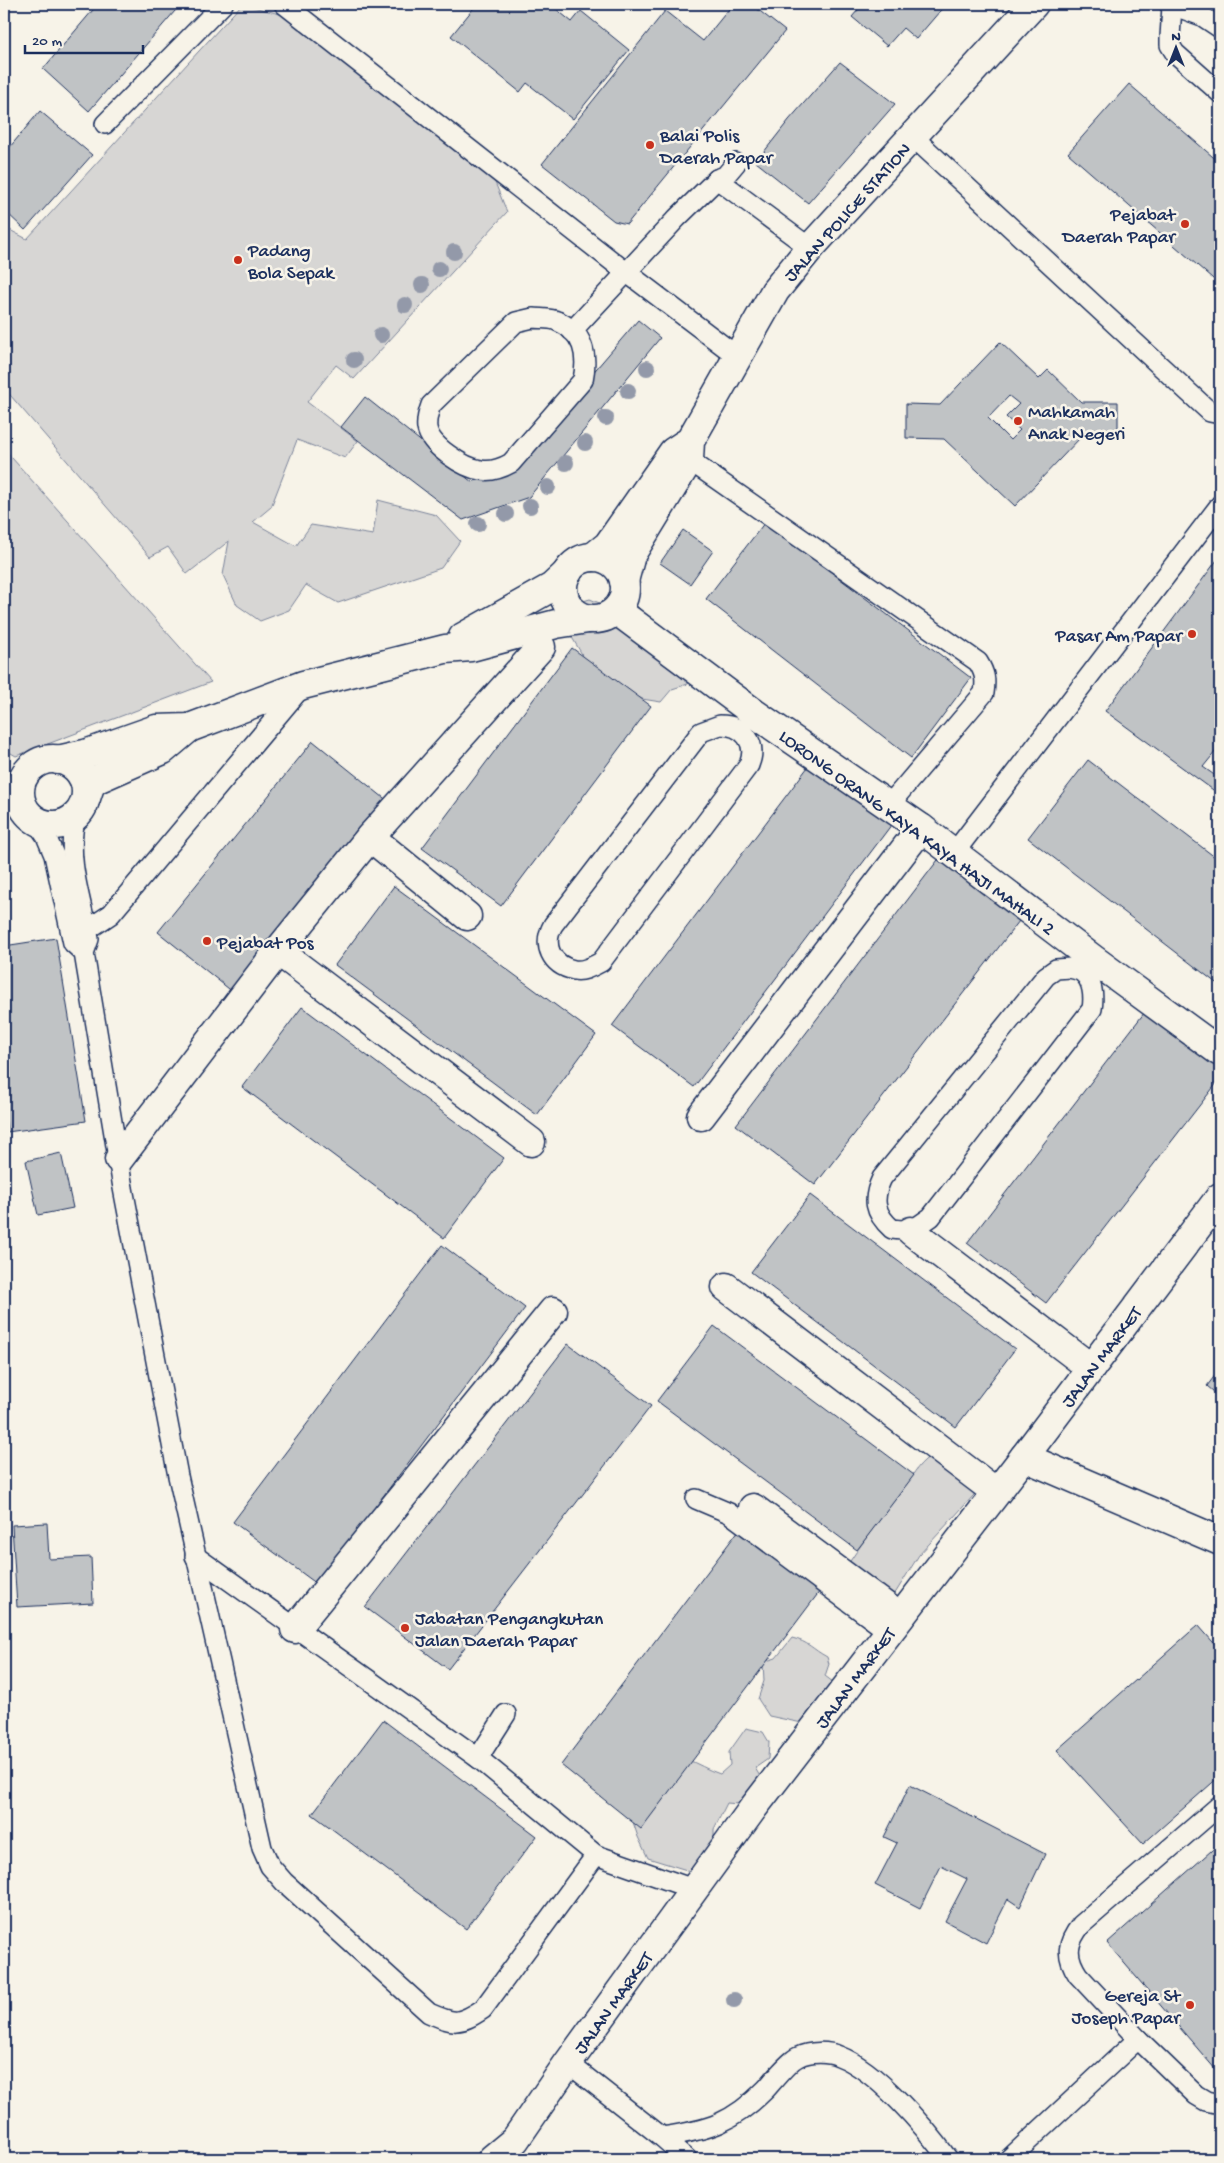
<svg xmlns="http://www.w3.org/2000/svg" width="1224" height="2163" viewBox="0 0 1224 2163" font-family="'Gochi Hand',sans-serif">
<rect width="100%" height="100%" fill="#f7f3e8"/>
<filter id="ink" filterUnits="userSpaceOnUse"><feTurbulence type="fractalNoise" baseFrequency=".02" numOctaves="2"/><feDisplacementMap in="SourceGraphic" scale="10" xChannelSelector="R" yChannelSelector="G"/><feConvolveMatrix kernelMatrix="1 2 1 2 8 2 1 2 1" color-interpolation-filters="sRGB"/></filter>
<g filter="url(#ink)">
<g fill="#d7d6d4" stroke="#798299">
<path d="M242,4L291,17L494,180L507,212L354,379L336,365L307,402L358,441L345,458L297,440L271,507L253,522L296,546L311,525L373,535L378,500L436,515L460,541L441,568L338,603L306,585L289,610L260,621L237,605L223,575L229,541L187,574L168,547L150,557L4,388V227L27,239Z"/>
<path d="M4,449L211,682L16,756L4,749Z"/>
<path d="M590,599L616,610L636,605L697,666L688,684L672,689L661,702L642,699L605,679L583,656L564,624C568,606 573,604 590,599Z"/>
<path d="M930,1456L977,1482L974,1495L919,1555L896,1592L876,1614L842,1573C861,1544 882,1516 903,1489C914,1475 915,1467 930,1456Z"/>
<path d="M792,1638C809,1642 812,1649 827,1657L829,1664L825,1676L833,1682L802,1723L769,1716L758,1699L764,1681L763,1662L776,1658Z"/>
<path d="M746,1728L763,1732L769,1742L768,1759L755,1768L761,1778L738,1804L727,1803L714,1829V1843L690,1871L648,1858L638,1837L633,1822L685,1759C698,1763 707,1770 720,1774L730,1765L729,1752Z"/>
</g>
<g fill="#c0c3c5" stroke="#1b2f5e" fill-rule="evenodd">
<path d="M98,4H181L89,111L43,69Z"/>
<path d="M477,4H550L572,22L581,11L629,50L573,119L527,83L520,92L451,36Z"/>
<path d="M733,4H751L785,31L627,224L614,221L542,164L665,11L703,41Z"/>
<path d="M863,4H946L916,39L903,28L887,46L852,17Z"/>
<path d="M840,62L895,104L808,203L756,162L789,120Z"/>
<path d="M1129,84L1220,163V285L1068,153Z"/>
<path d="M40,111L92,155L25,230L4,210V154Z"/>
<path d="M638,320L660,338L529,497L463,520L341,427L365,397L472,482L514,465Z"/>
<path d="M1000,342L1039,379L1048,370L1081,402H1118V436H1082L1015,506L944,439L906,438V404L940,405ZM1009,396L1019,404L1006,417L1020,430L1010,440L988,418Z"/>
<path d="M765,522L971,678L911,758L706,599Z"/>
<path d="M683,530L713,551L690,584L660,563Z"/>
<path d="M1220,556V746L1203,767L1220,779V795L1105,711Z"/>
<path d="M572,648L651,706L501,906L422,848Z"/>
<path d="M313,741L389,802L234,993L158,932Z"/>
<path d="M814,759L895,820L694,1087L612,1026Z"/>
<path d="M1088,760L1220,861V986L1028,838Z"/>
<path d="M944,852L1026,912L815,1185L736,1125Z"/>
<path d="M394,886L596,1035L537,1115L335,965Z"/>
<path d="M56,938L86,1121L7,1132L4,1110V946Z"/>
<path d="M302,1007L504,1158L444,1238L242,1087Z"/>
<path d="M1148,1008L1220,1064V1079L1046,1303L967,1243Z"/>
<path d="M61,1153L73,1208L38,1215L26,1161Z"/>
<path d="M810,1195L1015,1349L956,1427L751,1272Z"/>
<path d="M442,1245L525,1308L317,1584L233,1522Z"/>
<path d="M714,1326L914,1475L857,1550L657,1401Z"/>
<path d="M568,1344L651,1406L448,1669L365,1607Z"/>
<path d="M1220,1369V1397L1207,1386Z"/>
<path d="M47,1523L49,1559L91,1557L93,1603L17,1607L12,1525Z"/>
<path d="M739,1530L820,1591L641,1829L561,1765Z"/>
<path d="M1198,1625L1220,1650V1776L1143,1844L1057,1750Z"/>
<path d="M383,1720L537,1836L466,1929L312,1814Z"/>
<path d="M910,1785L1045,1854L1020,1907L1008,1899L986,1943L945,1921L967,1879L941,1866L920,1908L875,1885L897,1843L884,1837Z"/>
<path d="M1220,1843V2066L1216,2070L1107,1943Z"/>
</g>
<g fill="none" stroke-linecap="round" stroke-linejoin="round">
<defs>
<g id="service">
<path d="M284,4L626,272L738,357"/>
<path d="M1169,4L1202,16L1220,28"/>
<path d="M1172,6L1170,37V45L1175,53L1220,93"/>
<path d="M105,124L223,4"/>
<path d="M912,136L1210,412L1220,414"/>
<path d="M717,179L810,248"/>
<path d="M533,318C540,319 551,318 557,321C584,332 588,355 583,380L511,463C502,468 492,472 481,470C464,468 430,446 427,428C426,420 428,413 431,405L516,322Z"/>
<path d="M572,331L677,218L717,179L725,176L736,163"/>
<path d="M689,460L978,662C985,673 986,680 984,693L889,805"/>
<path d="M720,725C744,725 758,743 749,765L601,962C593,966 584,972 574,970C551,965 542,945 553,925L701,732Z"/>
<path d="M76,816C65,856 81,900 89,939L84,953L123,1188L178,1476L262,1848L270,1866L284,1882L429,2013C454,2024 459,2025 483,2009L596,1855"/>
<path d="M34,819L46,836L54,855L73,943L84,953"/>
<path d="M954,853L1220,505"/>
<path d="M87,930L111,914L301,688"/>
<path d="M1070,968C1073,969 1079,970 1082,972C1093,980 1094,997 1092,1009L931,1217L911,1231L892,1229C874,1213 872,1199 882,1178L1046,976L1056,969Z"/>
<path d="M696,1499L729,1513L889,1632"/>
<path d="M195,1556L478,1758L596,1855L693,1889"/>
<path d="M478,1758L506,1714"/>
<path d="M1138,2039L1078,1975C1065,1955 1067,1943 1081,1925L1220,1805"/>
<path d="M568,2063L662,2137L687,2159"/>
<path d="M662,2137C710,2130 732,2123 766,2089C774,2080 789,2061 798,2057C810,2051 828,2051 839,2056C876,2070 925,2127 948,2159"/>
<path d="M1009,2159L1138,2039L1196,2095L1206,2101L1220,2104"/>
</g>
<g id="pedestrian">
<path d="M370,837L467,916"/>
<path d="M278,951L531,1142"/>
<path d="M701,1116L921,828"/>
<path d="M119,1159L278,951L370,837L541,647"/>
<path d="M911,1231L1091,1368"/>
<path d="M726,1287L996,1492"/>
<path d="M753,1508L900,1617"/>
<path d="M295,1629L553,1311"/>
</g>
<g id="minor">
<path d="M616,610L754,713L921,828L1093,959L1220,1052"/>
<path d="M1024,1457L1220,1541"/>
</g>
<g id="tertiary">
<path d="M593,557L608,545L673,452L685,444"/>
<circle cx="594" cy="588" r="31"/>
<path d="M624,581L631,555L689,460L690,441L775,291L810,248L1034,4"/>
<path d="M463,637L552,587L568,572"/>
<circle cx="53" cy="792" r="33"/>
<path d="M58,760L85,754L156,729L189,728L303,685L445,649L471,647L556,624L588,619"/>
<path d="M86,798L90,786L95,780L163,750L189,728"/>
</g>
<path id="secondary" d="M492,2159L515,2140L568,2063L754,1807L1024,1457L1220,1197"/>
</defs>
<use href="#service" stroke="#1b2f5e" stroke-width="22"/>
<use href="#pedestrian" stroke="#1b2f5e" stroke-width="31"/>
<use href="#minor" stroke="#1b2f5e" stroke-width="31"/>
<use href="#tertiary" stroke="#1b2f5e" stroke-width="31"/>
<use href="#secondary" stroke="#1b2f5e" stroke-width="31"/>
<use href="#service" stroke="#f7f3e8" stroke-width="19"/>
<use href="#pedestrian" stroke="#f7f3e8" stroke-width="28"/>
<use href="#minor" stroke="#f7f3e8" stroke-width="28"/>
<use href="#tertiary" stroke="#f7f3e8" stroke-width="28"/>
<use href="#secondary" stroke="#f7f3e8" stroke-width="28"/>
</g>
<g fill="#9399a9">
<circle cx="454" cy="252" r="8"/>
<circle cx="439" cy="269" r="8"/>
<circle cx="422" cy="285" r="8"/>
<circle cx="405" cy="305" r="8"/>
<circle cx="381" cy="335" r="8"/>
<circle cx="354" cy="360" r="8"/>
<circle cx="647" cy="368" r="8"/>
<circle cx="628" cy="391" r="8"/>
<circle cx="606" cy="418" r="8"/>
<circle cx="585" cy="443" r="8"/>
<circle cx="566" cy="463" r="8"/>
<circle cx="548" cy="487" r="8"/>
<circle cx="530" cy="506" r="8"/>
<circle cx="506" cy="514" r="8"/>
<circle cx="478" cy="524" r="8"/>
<circle cx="734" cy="2000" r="8"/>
</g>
</g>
<g fill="#c8321e" stroke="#f7f3e8" stroke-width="2">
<circle cx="650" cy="145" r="5"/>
<circle cx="1185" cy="224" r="5"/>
<circle cx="238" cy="260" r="5"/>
<circle cx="1018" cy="421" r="5"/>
<circle cx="1192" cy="634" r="5"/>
<circle cx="207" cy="941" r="5"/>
<circle cx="405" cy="1628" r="5"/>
<circle cx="1190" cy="2005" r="5"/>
</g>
<g text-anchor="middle" stroke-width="5" stroke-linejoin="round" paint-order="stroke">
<g font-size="19" fill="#1b2f5e" stroke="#f7f3e8" text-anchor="start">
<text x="660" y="141">Balai Polis<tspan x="660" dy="22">Daerah Papar</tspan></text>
<text x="1175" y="220" text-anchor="end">Pejabat<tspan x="1175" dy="22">Daerah Papar</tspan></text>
<text x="248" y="256">Padang<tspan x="248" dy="22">Bola Sepak</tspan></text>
<text x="1028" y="417">Mahkamah<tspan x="1028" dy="22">Anak Negeri</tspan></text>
<text x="1182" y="641" text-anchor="end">Pasar Am Papar</text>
<text x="217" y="948">Pejabat Pos</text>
<text x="415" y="1624">Jabatan Pengangkutan<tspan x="415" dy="22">Jalan Daerah Papar</tspan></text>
<text x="1180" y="2001" text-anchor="end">Gereja St<tspan x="1180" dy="22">Joseph Papar</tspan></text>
</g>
<g font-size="19" fill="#1b2f5e" stroke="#f7f3e8">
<text transform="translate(846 211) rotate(-48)" y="7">JALAN POLICE STATION</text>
<text transform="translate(918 831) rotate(36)" y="7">LORONG ORANG KAYA KAYA HAJI MAHALI 2</text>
<text transform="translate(1100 1356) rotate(-53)" y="7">JALAN MARKET</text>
<text transform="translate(854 1677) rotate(-53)" y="7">JALAN MARKET</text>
<text transform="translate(612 2002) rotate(-54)" y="7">JALAN MARKET</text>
</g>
</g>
<rect width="1224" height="2163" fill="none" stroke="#f7f3e8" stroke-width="20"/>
<rect x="10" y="10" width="1204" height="2143" fill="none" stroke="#1b2f5e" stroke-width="2" filter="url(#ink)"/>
<g transform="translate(1176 48)" stroke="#f7f3e8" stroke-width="4" paint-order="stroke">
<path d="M0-4L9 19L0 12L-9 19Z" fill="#1b2f5e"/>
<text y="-8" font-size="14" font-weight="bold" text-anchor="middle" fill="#1b2f5e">N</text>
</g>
<path d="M25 45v8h118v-8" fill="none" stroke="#1b2f5e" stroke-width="2.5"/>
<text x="32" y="45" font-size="15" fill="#1b2f5e" stroke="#f7f3e8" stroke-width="4" paint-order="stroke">20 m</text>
</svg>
